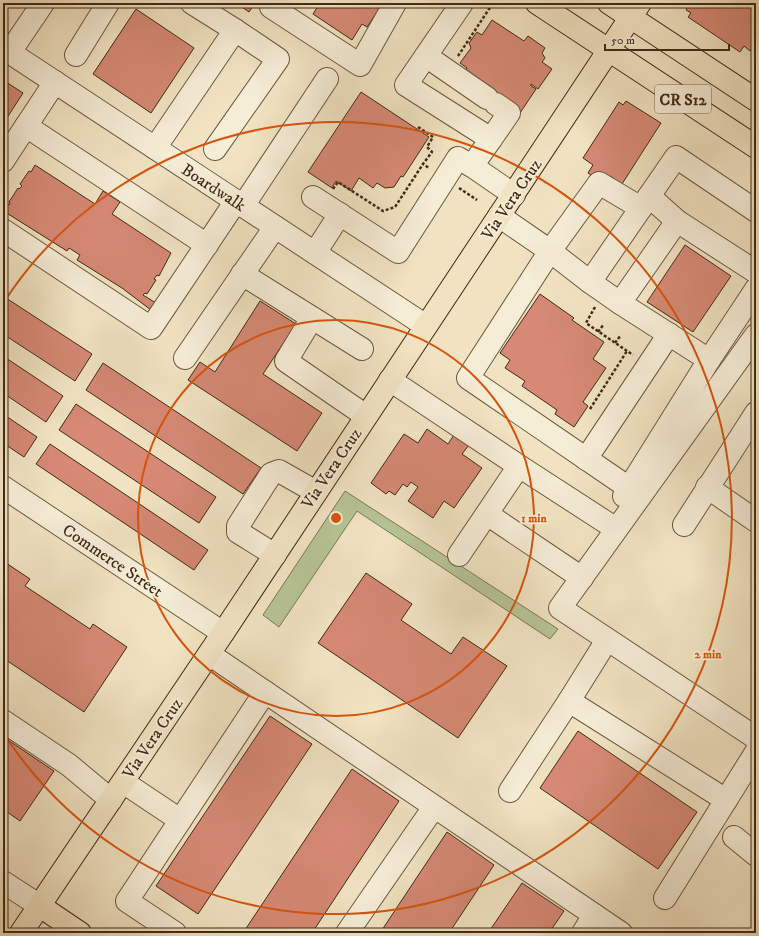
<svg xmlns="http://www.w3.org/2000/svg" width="759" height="936" viewBox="0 0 759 936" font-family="'IM FELL DW Pica',serif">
<rect width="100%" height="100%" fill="#f1e3c2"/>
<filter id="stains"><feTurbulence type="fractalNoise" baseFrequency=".005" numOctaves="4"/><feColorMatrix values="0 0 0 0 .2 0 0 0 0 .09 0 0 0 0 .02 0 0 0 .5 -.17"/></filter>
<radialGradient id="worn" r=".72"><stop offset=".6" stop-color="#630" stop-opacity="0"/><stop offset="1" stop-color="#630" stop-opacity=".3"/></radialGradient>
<path fill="#b7c495" stroke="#7c7756" d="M345,491L558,629L550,639L357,511L279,627L263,615Z"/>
<g fill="#d68975" stroke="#402a16">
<path d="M236,3H255L249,12Z"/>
<path d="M320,3H383L367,27L362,24L352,40L313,14Z"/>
<path d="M690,3H756V42L750,51L744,46L740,52L688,17L691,13L686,10Z"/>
<path d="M136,9L194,48L151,113L93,74Z"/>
<path d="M492,20L524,41L528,36L545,48L542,53L545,58L542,62L552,69L538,89L531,84V86L536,89L520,113L463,74L467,68L460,63L471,48L469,43L477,32L482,35Z"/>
<path d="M3,80L23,93L3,124Z"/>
<path d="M361,92L429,137L403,177L401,176L394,187L385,188L377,183L373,188L359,178L351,191L336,181L332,188L308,172Z"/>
<path d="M626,101L661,123L622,184L610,176L605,184L588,173L593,165L583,158L619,102L623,105Z"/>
<path d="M35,165L95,204L103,191L120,202L112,214L171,253L159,276L157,275L154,279L156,280L147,294L145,293L143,295L156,303L151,310L122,288L77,260L80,255L69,248L67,251L5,212L3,213V202L9,205L10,203L9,202L18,188L19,189L22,186L20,184L29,171L31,172Z"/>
<path d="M685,245L731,276L693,332L647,302Z"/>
<path d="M540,294L574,318L572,320L604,342L593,359L606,368L583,402L588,406L574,427L555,414L557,410L522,386L525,381L505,368L510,360L500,353Z"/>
<path d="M3,296L92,354L75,381L3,334Z"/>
<path d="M260,301L296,324L263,374L322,413L297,451L188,380L200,362L215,372Z"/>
<path d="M3,356L63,396L46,422L3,393Z"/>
<path d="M103,363L261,468L243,494L86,390Z"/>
<path d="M76,404L216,497L199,523L59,430Z"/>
<path d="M3,414L37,437L24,457L3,443Z"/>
<path d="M427,429L448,444L454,435L469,445L462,454L482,468L454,508L444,501L433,518L408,501L418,487L411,482L407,487L403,484L395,495L389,491L386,494L371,483L404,434L418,443Z"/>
<path d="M50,444L208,550L194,570L36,464Z"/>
<path d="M3,561L30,579L25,586L90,629L93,624L127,647L84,712L3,658Z"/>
<path d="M366,573L412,604L401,620L451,654L463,637L507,666L458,738L318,643Z"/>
<path d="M270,716L312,744L198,914L156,886Z"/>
<path d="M578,731L697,812L658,869L540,788Z"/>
<path d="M8,740L54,771L20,821L3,809V747Z"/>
<path d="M352,769L399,801L312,933H243Z"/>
<path d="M447,832L494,865L449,933H380Z"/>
<path d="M522,883L564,911L549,933H488Z"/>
</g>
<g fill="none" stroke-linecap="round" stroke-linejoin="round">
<defs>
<g id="minor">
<path d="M192,3L235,30"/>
<path d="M274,3L271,7L360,65L395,3"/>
<path d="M462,3L406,85L491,139L472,166L514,195"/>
<path d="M3,48L426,326"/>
<path d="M10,52L43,3"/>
<path d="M76,55L108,3"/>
<path d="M426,56L487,98"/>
<path d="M26,126L207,245"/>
<path d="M491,139L509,113L496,104"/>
<path d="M155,148L235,30L278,59L215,149"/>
<path d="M3,161L55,82"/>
<path d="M649,196L677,221L756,272"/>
<path d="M313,197L398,252L458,158L472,166"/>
<path d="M243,206L327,79"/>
<path d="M499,216L550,251L590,282L676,157L756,211"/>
<path d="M3,230L151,328L236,201"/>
<path d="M315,253L340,214"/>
<path d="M242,274L362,349"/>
<path d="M590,282L620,303L677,221"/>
<path d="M620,303L709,360"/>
<path d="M312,318L286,361L366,416"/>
<path d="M756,335L560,608L756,738"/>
<path d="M185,358L275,227"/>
<path d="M390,380L519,466"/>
<path d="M586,459L669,334"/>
<path d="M3,487L223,633"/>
<path d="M707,487L756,521"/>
<path d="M629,488L468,378L550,251L599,183L641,208"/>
<path d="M624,496L709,360L756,289"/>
<path d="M487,514L582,578"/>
<path d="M684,525L756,413"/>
<path d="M275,555L238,532V526L271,474L279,471L316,492"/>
<path d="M459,555L519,466L607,523"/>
<path d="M607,640L569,701L726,800"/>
<path d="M209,654L621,933"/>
<path d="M3,721L69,765L111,800"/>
<path d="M123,782L180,820"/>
<path d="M510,791L569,701"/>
<path d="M734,837L756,855"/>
<path d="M3,882L40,906"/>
<path d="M665,898L756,752"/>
<path d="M175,933L127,901L265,692"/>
<path d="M347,933L434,807"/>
<path d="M583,933L594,915"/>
</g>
<g id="major">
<path d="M537,3L756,147"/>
<path d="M609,3L756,100"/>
<path d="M40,906L80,933"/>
<path d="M21,933L223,633L640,3"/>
</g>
</defs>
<use href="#minor" stroke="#6c5841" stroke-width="24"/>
<use href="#major" stroke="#402a16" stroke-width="24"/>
<g stroke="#402a16" stroke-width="2.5" stroke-dasharray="3 2" stroke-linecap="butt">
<path d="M458,56L493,3"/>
<path d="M418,127L433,137L427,147L432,152L423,164L429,168"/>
<path d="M459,188L477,200"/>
<path d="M333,189L338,182L383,211L395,207L423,164"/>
<path d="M595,307L586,323L633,355"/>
<path d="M598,332L604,324"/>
<path d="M615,343L621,335"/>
<path d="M590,409L627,351"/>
</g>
<use href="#minor" stroke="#f6edd7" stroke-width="22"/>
<use href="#major" stroke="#f1e3c2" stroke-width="22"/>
</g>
<g fill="none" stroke="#d7540d" stroke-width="2">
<circle cx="336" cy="518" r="198"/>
<path d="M4 302A396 396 0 1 1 4 734"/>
</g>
<g text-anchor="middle" stroke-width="4" stroke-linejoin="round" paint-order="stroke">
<rect fill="#f6edd7" stroke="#776450" stroke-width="1" x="655" y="85" width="56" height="28" rx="3"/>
<g font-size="16" font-weight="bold" fill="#402a16">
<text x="683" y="105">CR S12</text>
</g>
<g font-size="17" fill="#402a16" stroke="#f6edd7">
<text transform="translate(214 187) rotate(33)" y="6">Boardwalk</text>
<text transform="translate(511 199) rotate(-56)" y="6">Via Vera Cruz</text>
<text transform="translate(331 468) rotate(-56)" y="6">Via Vera Cruz</text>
<text transform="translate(113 560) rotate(34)" y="6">Commerce Street</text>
<text transform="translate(152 738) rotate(-56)" y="6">Via Vera Cruz</text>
</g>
</g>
<circle cx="336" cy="518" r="6" fill="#d7540d" stroke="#f6edd7" stroke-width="2"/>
<g font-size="12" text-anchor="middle" font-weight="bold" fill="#d7540d" stroke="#f6edd7" stroke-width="4" stroke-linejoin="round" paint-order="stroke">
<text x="534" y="522">1 min</text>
<text x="708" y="658">2 min</text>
</g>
<rect width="759" height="936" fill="none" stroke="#f1e3c2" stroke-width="16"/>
<rect x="4" y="4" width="751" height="928" fill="none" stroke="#402a16" stroke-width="2"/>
<rect x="8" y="8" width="743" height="920" fill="none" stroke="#402a16"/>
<path d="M605 44v6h124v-6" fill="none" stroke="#402a16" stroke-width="2"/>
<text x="611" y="44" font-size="12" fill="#402a16" stroke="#f6edd7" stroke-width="3" paint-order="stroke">50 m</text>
<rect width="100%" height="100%" filter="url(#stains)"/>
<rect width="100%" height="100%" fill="url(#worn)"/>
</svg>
